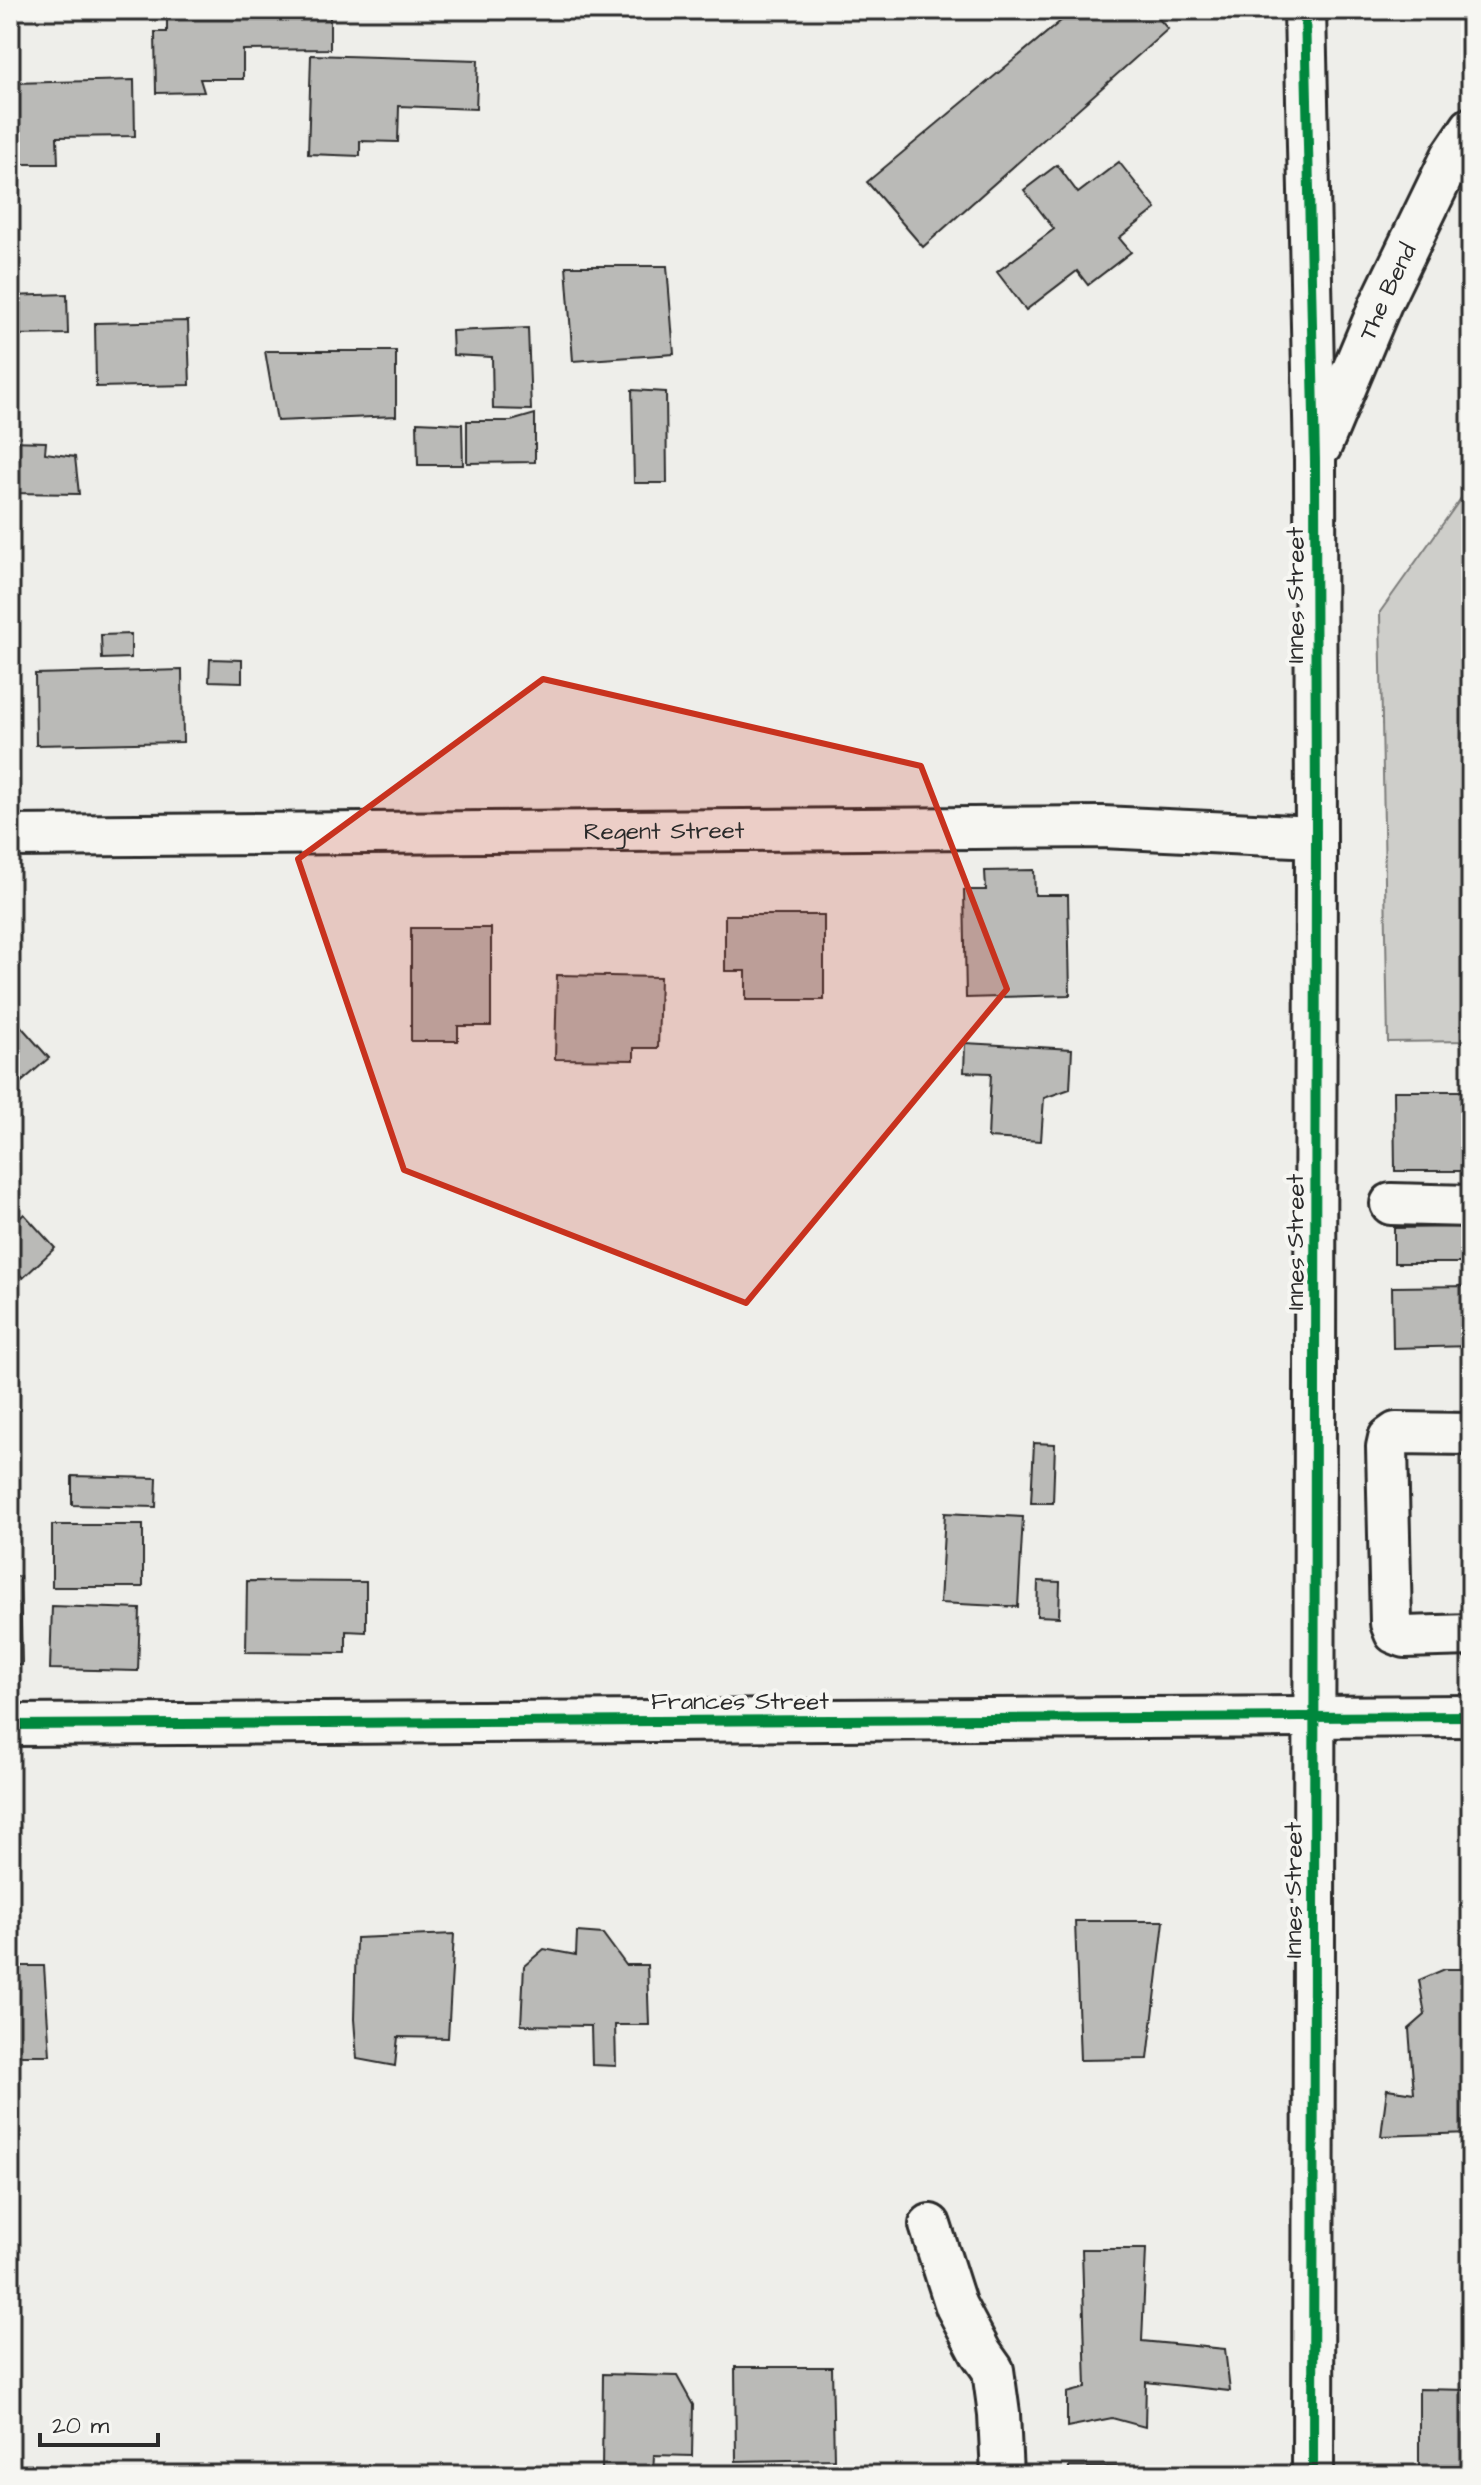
<svg xmlns="http://www.w3.org/2000/svg" width="1481" height="2485" viewBox="0 0 1481 2485" font-family="'Architects Daughter',sans-serif">
<rect width="100%" height="100%" fill="#eeeeea"/>
<filter id="ink" filterUnits="userSpaceOnUse"><feTurbulence type="fractalNoise" baseFrequency=".0125" numOctaves="2"/><feDisplacementMap in="SourceGraphic" scale="16" xChannelSelector="R" yChannelSelector="G"/><feConvolveMatrix kernelMatrix="1 2 1 2 8 2 1 2 1" color-interpolation-filters="sRGB"/></filter>
<g filter="url(#ink)">
<path fill="#cececa" stroke="#7c7c7a" stroke-width="2" d="M1469,487H1471V1041L1388,1042L1380,612Z"/>
<g fill="#babab7" stroke="#2b2b2b" stroke-width="2">
<path d="M167,10H330V49L243,50V79H200L204,92L156,93L155,32H167Z"/>
<path d="M1074,10H1151L1168,29L923,247L867,182Z"/>
<path d="M311,55L478,60L476,109L399,106L398,142L360,141V156L308,154Z"/>
<path d="M134,80L135,136L57,137L58,164H19V175H10V96H13L12,83Z"/>
<path d="M1119,162L1156,209L1119,238L1131,252L1088,285L1077,271L1026,310L997,272L1054,229L1024,190L1057,165L1078,193Z"/>
<path d="M566,266H667L674,354L573,361Z"/>
<path d="M67,294L68,334L14,335V368H10V296Z"/>
<path d="M188,321L190,385L96,387L95,323Z"/>
<path d="M528,328L531,410L493,409L492,357L453,355L452,331Z"/>
<path d="M265,351H396V416L277,421Z"/>
<path d="M632,390L666,392L667,483H634Z"/>
<path d="M535,414V462L467,463V421H511Z"/>
<path d="M417,422L462,424L463,465H418Z"/>
<path d="M10,441L46,442L45,453L75,457L79,494L10,493Z"/>
<path d="M131,634V658L102,659L101,635Z"/>
<path d="M210,659L242,660V682L209,681Z"/>
<path d="M182,670L183,742L36,745L35,674Z"/>
<path d="M1034,870L1035,895H1068L1070,995L966,998L964,890H986L985,871Z"/>
<path d="M725,915H824V1000H746V971H725Z"/>
<path d="M411,928H491V1026H458V1041H411Z"/>
<path d="M557,975L660,977L658,1048H634V1060L555,1059Z"/>
<path d="M10,1014L49,1058L10,1092Z"/>
<path d="M965,1043L1072,1049L1070,1089L1044,1098L1041,1141L988,1138L991,1073L964,1072Z"/>
<path d="M1394,1091H1471V1171H1395Z"/>
<path d="M24,1214L55,1248L23,1278L10,1264V1227Z"/>
<path d="M1471,1227V1263H1394V1228Z"/>
<path d="M1471,1286V1346L1393,1348L1392,1287Z"/>
<path d="M1034,1443L1055,1444L1053,1503H1031Z"/>
<path d="M72,1476L157,1478L156,1507L72,1505Z"/>
<path d="M945,1513L1023,1517L1018,1607L940,1603Z"/>
<rect x="52" y="1525" width="91" height="62"/>
<path d="M20,1576L22,1665L10,1666V1577Z"/>
<path d="M247,1581L366,1582V1632L346,1631V1653L246,1652Z"/>
<path d="M1038,1581L1060,1582L1059,1617L1037,1616Z"/>
<path d="M52,1606L140,1609L138,1671L50,1669Z"/>
<path d="M1075,1921H1164L1148,2059L1080,2060Z"/>
<path d="M577,1932L603,1934L626,1965H647L649,2025H615L616,2066L592,2065L591,2026L521,2025L524,1966L544,1949L576,1955Z"/>
<path d="M454,1934L448,2038L398,2037L395,2066L357,2059L354,2019L356,1938Z"/>
<path d="M10,1966H44L50,2055H10Z"/>
<path d="M1445,1969H1471V2133L1381,2136L1387,2089L1414,2093L1409,2029L1425,2015L1419,1980Z"/>
<path d="M1082,2249H1146L1142,2341L1225,2349L1230,2391L1146,2382L1145,2427L1112,2418L1067,2427V2393L1086,2388Z"/>
<path d="M735,2367H832L834,2459L736,2461Z"/>
<path d="M603,2374L677,2376L693,2405L692,2456L654,2455L653,2474L602,2473Z"/>
<path d="M1419,2389L1471,2390V2468L1419,2467Z"/>
<rect x="1069" y="2467" width="49" height="8"/>
</g>
<g fill="none" stroke-linecap="round" stroke-linejoin="round">
<defs>
<g id="minor">
<path d="M1305,10L1315,461L1316,837L1313,2475"/>
<path id="s1" d="M1321,446L1381,303L1452,156L1471,128"/>
<path id="s2" d="M10,836L1102,827L1316,837"/>
<path d="M1391,1204L1471,1206"/>
<path d="M1471,1434L1396,1433L1389,1438L1387,1447L1391,1623L1395,1633L1405,1637L1471,1635"/>
<path d="M10,1725L1471,1716"/>
<path d="M930,2225L956,2306L981,2353L993,2370L999,2414L1002,2475"/>
</g>
</defs>
<use href="#minor" stroke="#2b2b2b" stroke-width="46"/>
<use href="#minor" stroke="#f6f6f2" stroke-width="40"/>
<defs>
<g id="cycleway">
<path d="M1305,10L1315,461L1316,837L1313,2475"/>
<path d="M10,1725L1471,1716"/>
</g>
</defs>
<use href="#cycleway" stroke="#f6f6f2" stroke-width="15"/>
<use href="#cycleway" stroke="#00873e" stroke-width="10"/>
</g>
</g>
<path fill="#c8321e" fill-opacity="0.2" stroke="#c8321e" stroke-width="6" stroke-linejoin="round" d="M543,679L921,766L1007,989L746,1303L404,1170L298,859Z"/>
<g text-anchor="middle" stroke-width="8" stroke-linejoin="round" paint-order="stroke">
<g font-size="24" fill="#2b2b2b" stroke="#f6f6f2">
<text dy="8" stroke="none"><textPath href="#s1" startOffset="168">The Bend</textPath></text>
<text transform="translate(1295 595) rotate(-90)" y="8">Innes Street</text>
<text dy="8" stroke="none"><textPath href="#s2" startOffset="654">Regent Street</textPath></text>
<text transform="translate(1295 1242) rotate(-90)" y="8">Innes Street</text>
<text x="740" y="1709">Frances Street</text>
<text transform="translate(1293 1890) rotate(-90)" y="8">Innes Street</text>
</g>
</g>
<rect width="1481" height="2485" fill="none" stroke="#f6f6f2" stroke-width="40"/>
<rect x="20" y="20" width="1441" height="2445" fill="none" stroke="#2b2b2b" stroke-width="3" filter="url(#ink)"/>
<path d="M40 2433v12h118v-12" fill="none" stroke="#2b2b2b" stroke-width="4"/>
<text x="52" y="2433" font-size="24" fill="#2b2b2b" stroke="#f6f6f2" stroke-width="6" paint-order="stroke">20 m</text>
</svg>
